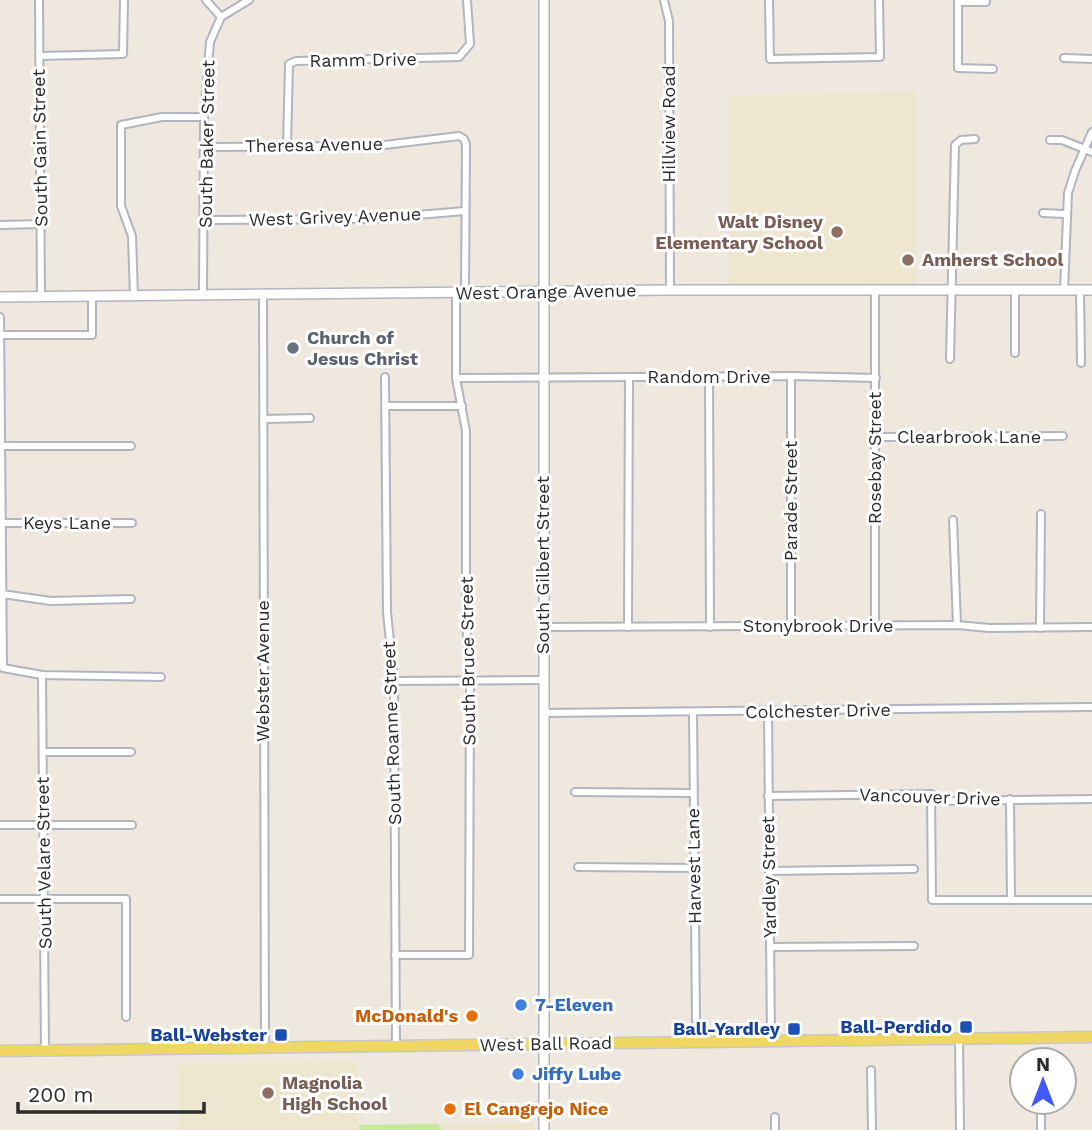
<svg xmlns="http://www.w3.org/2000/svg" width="1092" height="1130" viewBox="0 0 1092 1130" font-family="'Work Sans',sans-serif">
<rect width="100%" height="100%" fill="#eee8df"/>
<g fill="#efe6cf">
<path d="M916,92V284H729V95Z"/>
<path d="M358,1061L359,1125L533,1123L534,1130H178L177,1063Z"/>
</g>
<path fill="#c3ea99" d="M437,1124L442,1130H359V1125Z"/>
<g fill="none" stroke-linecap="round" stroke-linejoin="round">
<defs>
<g id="street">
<path d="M39,0L41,297"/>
<path d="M664,0L669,21L670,290"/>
<path d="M769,0L770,59L880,57L879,0"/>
<path d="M958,0V68L993,69"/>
<path d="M958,2H986"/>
<path d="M221,17L249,0"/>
<path d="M39,56L123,54L124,0"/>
<path d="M1064,58L1092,59"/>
<path d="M1050,140H1062L1092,152"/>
<path d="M204,147L376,146L459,136L464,139L466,144L465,294"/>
<path d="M287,147L289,64L296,61L459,57L470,44L467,0"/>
<path d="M1043,213L1065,214"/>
<path d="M205,220L369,219L465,211"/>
<path d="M0,225L42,224"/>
<path d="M875,290V626"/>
<path d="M1064,290L1068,193L1075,171L1092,132"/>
<path d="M1080,290L1081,363"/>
<path d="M263,294L265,1048"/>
<path d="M203,295L204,117L210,42L221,17L206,0"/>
<path d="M134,296L132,236L121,206V125L162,117H204"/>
<path d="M0,317L3,668L42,675L161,677"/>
<path d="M0,335H92V297"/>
<path d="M1015,353V291"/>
<path d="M950,359L955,145L961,140L975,139"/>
<path d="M791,376V626"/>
<path d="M385,377L387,612L394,681L396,1046"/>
<path d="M709,377L710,627"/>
<path d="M456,378L791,376L876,378"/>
<path d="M386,406H462"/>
<path d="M263,419L310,418"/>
<path d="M874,437L1063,436"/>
<path d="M1,446H131"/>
<path d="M953,520L957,625"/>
<path d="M2,523H132"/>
<path d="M2,594L51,601L131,599"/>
<path d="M543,627L957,625L989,628L1092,627"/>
<path d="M628,627L629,377"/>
<path d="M1040,628L1041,514"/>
<path d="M42,675L45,1051"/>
<path d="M394,681L543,680"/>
<path d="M693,712L696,1020"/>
<path d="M768,712L771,1041"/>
<path d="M544,713L1092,707"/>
<path d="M43,752H131"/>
<path d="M575,792L693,793"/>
<path d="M931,794L932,900H1092"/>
<path d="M768,796L931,794L942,801L1092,799"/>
<path d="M1010,799L1011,900"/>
<path d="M0,825H132"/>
<path d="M578,867L694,868"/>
<path d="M769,871L914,869"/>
<path d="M0,899H126V1017"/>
<path d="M770,947L914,946"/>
<path d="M395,955H469L470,680L466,620V431L456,378V294"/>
<path d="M959,1039L960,1130"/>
<path d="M871,1070L872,1130"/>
<path d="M1041,1102V1130"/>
<path d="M775,1117V1130"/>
</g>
<g id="secondary">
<path d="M544,0V1130"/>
<path d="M0,297L670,290H1092"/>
</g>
<path id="primary" d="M0,1051L1092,1037"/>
</defs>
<use href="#street" stroke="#b2b4c0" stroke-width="10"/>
<use href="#secondary" stroke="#b2b4c0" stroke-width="12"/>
<use href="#primary" stroke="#c8c8c8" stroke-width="13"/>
<use href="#street" stroke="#fff" stroke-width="6"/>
<use href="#secondary" stroke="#fff" stroke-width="9"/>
<use href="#primary" stroke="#f0d662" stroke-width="10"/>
</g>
<g fill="#8d6e63" stroke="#fff" stroke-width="2.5">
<circle cx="837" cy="232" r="7"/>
<circle cx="908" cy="260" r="7"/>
<circle cx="268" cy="1093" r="7"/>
</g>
<circle fill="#6b7280" stroke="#fff" stroke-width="2.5" cx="293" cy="348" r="7"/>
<g fill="#3f7fe0" stroke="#fff" stroke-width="2.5">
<circle cx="521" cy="1005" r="7"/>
<circle cx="518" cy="1074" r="7"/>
</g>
<g fill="#e8710a" stroke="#fff" stroke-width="2.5">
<circle cx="472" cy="1016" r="7"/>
<circle cx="450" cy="1109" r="7"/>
</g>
<g fill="#1a4fb4" stroke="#fff" stroke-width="2.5">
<rect x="959" y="1020" width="14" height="14" rx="3.5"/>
<rect x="787" y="1022" width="14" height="14" rx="3.5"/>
<rect x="274" y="1028" width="14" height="14" rx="3.5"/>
</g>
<g text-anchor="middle" stroke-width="6" stroke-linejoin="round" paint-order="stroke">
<g font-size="18" fill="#2c2c2c" stroke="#fff">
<text transform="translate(363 60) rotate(-1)" y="6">Ramm Drive</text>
<text transform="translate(669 124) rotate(-90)" y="6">Hillview Road</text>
<text transform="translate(207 144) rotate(-89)" y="6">South Baker Street</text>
<text transform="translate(314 145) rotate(-1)" y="6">Theresa Avenue</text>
<text transform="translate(40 148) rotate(-91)" y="6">South Gain Street</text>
<text transform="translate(335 217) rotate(-2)" y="6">West Grivey Avenue</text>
<text transform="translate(546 292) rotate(-1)" y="6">West Orange Avenue</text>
<text x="709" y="383">Random Drive</text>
<text x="969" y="443">Clearbrook Lane</text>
<text transform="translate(875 458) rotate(-90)" y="6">Rosebay Street</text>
<text transform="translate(791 501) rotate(-90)" y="6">Parade Street</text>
<text x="67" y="529">Keys Lane</text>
<text transform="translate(543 565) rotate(-90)" y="6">South Gilbert Street</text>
<text x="818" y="632">Stonybrook Drive</text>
<text transform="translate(468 661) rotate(-91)" y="6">South Bruce Street</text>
<text transform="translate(263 671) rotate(-90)" y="6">Webster Avenue</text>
<text transform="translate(818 711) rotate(-1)" y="6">Colchester Drive</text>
<text transform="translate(392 733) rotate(-92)" y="6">South Roanne Street</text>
<text transform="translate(930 797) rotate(2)" y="6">Vancouver Drive</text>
<text transform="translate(44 863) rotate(-91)" y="6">South Velare Street</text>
<text transform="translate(694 866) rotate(-91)" y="6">Harvest Lane</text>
<text transform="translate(769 877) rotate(-91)" y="6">Yardley Street</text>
<text transform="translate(546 1044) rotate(-1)" y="6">West Ball Road</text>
</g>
<g font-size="18" font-weight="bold" fill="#785e54" stroke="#fff" text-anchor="start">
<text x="823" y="228" text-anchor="end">Walt Disney<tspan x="823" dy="21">Elementary School</tspan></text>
<text x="922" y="266">Amherst School</text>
<text x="282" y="1089">Magnolia<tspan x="282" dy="21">High School</tspan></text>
</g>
<g font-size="18" font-weight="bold" fill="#5b616d" stroke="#fff" text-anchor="start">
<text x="307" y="344">Church of<tspan x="307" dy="21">Jesus Christ</tspan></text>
</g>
<g font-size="18" font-weight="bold" fill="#366cbe" stroke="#fff" text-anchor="start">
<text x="535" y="1011">7-Eleven</text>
<text x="532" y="1080">Jiffy Lube</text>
</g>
<g font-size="18" font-weight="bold" fill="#c56008" stroke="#fff" text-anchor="end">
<text x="458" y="1022">McDonald's</text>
<text x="464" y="1115" text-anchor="start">El Cangrejo Nice</text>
</g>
<g font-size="18" font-weight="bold" fill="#164399" stroke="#fff" text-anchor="end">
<text x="952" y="1033">Ball-Perdido</text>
<text x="780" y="1035">Ball-Yardley</text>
<text x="267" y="1041">Ball-Webster</text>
</g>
</g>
<g transform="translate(1043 1081)"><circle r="33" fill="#ffffff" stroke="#ababab" stroke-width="2"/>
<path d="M0-5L12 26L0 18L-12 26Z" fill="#425af8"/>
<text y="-10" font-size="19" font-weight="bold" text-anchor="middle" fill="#2c2c2c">N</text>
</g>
<path d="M18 1102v10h186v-10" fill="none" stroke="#2c2c2c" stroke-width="3.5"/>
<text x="28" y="1102" font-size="21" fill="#2c2c2c" stroke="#ffffff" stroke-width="5" paint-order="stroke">200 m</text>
</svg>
